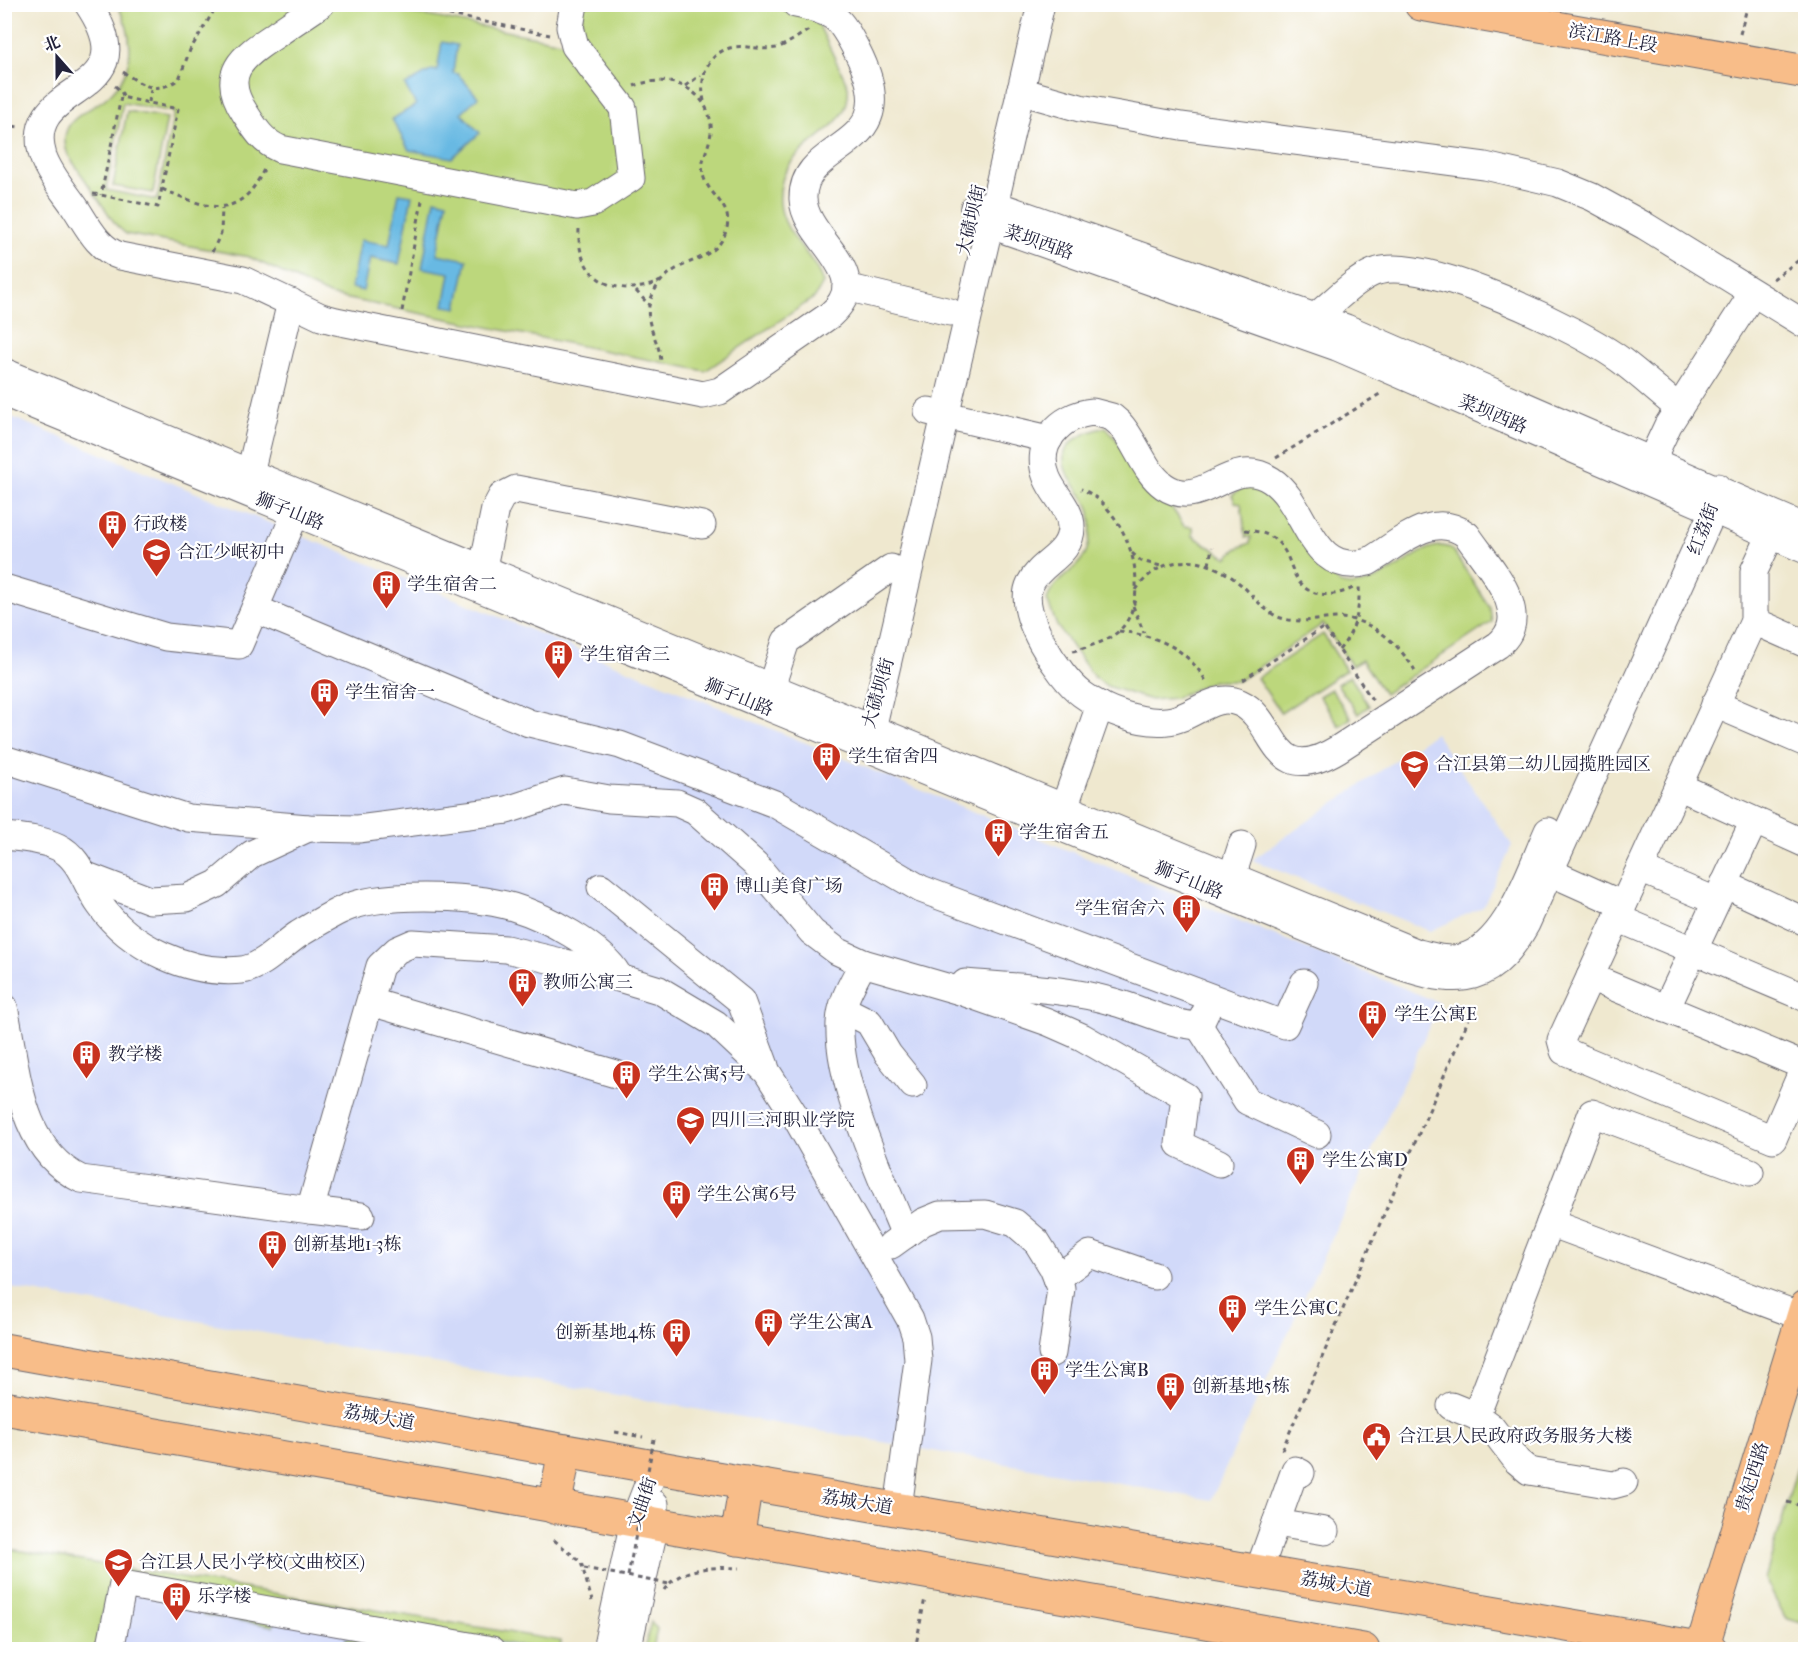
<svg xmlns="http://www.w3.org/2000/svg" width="1810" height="1654" viewBox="0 0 1810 1654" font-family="'IM FELL French Canon','Noto Serif SC',serif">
<rect width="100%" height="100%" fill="#fff"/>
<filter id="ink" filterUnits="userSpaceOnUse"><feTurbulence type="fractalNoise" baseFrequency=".0167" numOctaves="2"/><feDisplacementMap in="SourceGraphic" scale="12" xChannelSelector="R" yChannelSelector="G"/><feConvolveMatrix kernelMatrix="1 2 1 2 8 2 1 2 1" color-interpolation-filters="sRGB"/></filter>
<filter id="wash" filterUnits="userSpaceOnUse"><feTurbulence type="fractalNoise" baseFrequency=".008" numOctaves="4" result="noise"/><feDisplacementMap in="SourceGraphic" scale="24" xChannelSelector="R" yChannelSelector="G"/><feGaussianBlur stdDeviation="1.35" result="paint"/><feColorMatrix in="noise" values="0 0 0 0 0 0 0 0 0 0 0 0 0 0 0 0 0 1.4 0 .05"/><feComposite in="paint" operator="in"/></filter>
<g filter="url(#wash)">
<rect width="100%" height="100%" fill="#efe8cf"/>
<g fill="#d1d9f9">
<path d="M4,414L1440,1003L1211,1500L5,1287Z"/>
<path d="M1435,733L1512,845L1483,907L1430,931L1252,860Z"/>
<path d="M4,1549L562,1642L560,1650L5,1649Z"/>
</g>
<g fill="#bcd77c" stroke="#6f7c5c" stroke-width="1.5" fill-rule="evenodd">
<path d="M761,4L814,15L848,86C854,140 775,138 780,203C783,236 814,253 823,283L815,297L705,371L329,295L249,257L126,234L116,225L68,155C64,145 63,134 70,124C79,112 96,107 107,97C136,72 135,35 117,5H371L582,46V5ZM123,103L174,112L157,200L106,190Z"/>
<path d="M127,111L167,118L153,193L113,186Z"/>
<path d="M1106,427L1168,502L1184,526L1193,527V536L1227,558L1236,549L1250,543L1251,537H1246L1241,504L1235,502L1232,495L1255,479L1263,481L1339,583C1382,597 1424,531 1452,549L1490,608L1492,622L1384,694L1362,660L1352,666L1323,624L1238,681H1213L1175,698L1151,700L1107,686L1094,677L1057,626L1047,600C1053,577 1082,571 1088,546C1091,533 1093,519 1088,506C1082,493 1071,483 1066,471C1055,443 1085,432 1106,427Z"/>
<path d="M1323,634L1346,670L1281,713L1257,678Z"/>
<path d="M1350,676L1369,706L1358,714L1337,684Z"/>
<path d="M1331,689L1351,718L1339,726L1319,696Z"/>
<path d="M1805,1441V1624L1785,1618L1765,1579Z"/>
<path d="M4,1548L561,1641L560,1649H539L132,1581L112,1586L109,1584L95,1649H5Z"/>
<path d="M204,1610L274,1621L273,1626L203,1615Z"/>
<path d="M651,1622L657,1629L653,1649H644Z"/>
<path d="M346,1638L407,1649H343Z"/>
</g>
<g fill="#68b9e3" stroke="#456e8f" stroke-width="1.5">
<path d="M442,42L457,45L453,73L458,74L478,97L461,113L480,133L452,158L409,150L392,119L416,105L405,85L432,70L437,71Z"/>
<path d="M399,193L412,195L399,264L370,258L363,291L351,288L360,240L389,245Z"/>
<path d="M435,199L447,202L437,254L467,260L457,308L444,306L450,273L422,268Z"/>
</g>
</g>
<g filter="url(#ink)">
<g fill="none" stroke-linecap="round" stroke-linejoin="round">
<defs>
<g id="minor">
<path d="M88,4C153,101 19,78 43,156C49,174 64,191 75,207C87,225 98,249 120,256L243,280L321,317L336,321L703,395L720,391L830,315C878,273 805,241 803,199C801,137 910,154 857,51C839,16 835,12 796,4"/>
<path d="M321,4C305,15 289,25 274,36C242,57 219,74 245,113C255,129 263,142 280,149L577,206L593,203L631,178L623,108L575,46L570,27L574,4"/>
<path d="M1020,91L1080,108L1181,126L1485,166L1558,183L1592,197L1645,226L1806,325"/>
<path d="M974,208L988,224L1337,347L1806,550"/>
<path d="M974,208L993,204L1346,328L1806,528"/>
<path d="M846,287L950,312"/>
<path d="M1315,317C1332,304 1358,276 1378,271C1427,256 1581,330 1622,361C1642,376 1660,393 1679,408"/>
<path d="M4,372L1418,953C1432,956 1445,961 1460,958C1507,948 1530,870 1548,831"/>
<path d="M4,393L1386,961C1450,984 1488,992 1526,924L1714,509L1717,487"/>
<path d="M928,411L1049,439"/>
<path d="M1093,412L1112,417L1119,423C1136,441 1144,472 1164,486C1203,513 1229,453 1271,480C1308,504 1309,578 1368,562C1399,544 1432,509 1467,535C1487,565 1536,614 1498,645L1338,749C1270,790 1278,720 1240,703C1213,691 1193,719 1167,721C1141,724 1103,710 1082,694C1059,677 1016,612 1030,584C1041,561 1071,556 1071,527C1071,509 1054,495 1047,478C1033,444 1060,415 1093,412Z"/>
<path d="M250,473L291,302"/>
<path d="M1645,474L1668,425L1753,293"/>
<path d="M1771,535L1754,571V621L1561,1040L1564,1051L1773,1139L1806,1063"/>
<path d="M479,586L495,509L502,496L516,489L702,525"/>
<path d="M4,588L166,637L239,645L303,496"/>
<path d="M255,609L529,723L620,745L775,804L921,889L1285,1025L1304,983"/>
<path d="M1754,621L1806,644"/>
<path d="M771,687L786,641L891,568"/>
<path d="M1715,704L1806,743"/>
<path d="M862,741L872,729L1041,4"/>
<path d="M4,759L188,818L308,828L358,829L507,810L565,791L609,799L677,803L695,811L755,864L812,932L837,951L863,963"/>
<path d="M1678,786L1806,844"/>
<path d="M1058,825L1100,705"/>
<path d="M4,836C22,838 41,839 58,847C81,858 86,886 100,905C130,948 190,975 242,970C263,967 282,945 299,934C312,926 325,918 339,911C378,891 471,895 513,907C546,917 601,946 618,975"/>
<path d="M1534,865L1623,905"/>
<path d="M1640,869L1716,901"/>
<path d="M87,876L150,900L187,898L217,884L252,854L308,828"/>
<path d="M1232,876L1242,845"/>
<path d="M1724,884L1806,922"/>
<path d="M601,887L741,1001L765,1066"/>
<path d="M1617,918L1806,998"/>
<path d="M1590,977L1804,1066"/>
<path d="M965,983C1014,987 1066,988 1114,1002C1143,1010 1168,1024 1199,1026L1212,999"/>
<path d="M371,1002L616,1074"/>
<path d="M4,1007C17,1067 18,1149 81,1179L310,1210L380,966L397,950L413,943L506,949L586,968L659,990L716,1024L767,1072L797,1119L910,1319L916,1337L918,1360L898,1508"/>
<path d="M843,1009L869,1022L888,1054L913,1085"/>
<path d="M1666,1009L1754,821"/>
<path d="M1199,1026L1247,1101L1317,1134"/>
<path d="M310,1210L361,1216"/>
<path d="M1550,1223L1592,1113L1750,1172"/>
<path d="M905,1235C882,1178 837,1083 840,1023C841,1001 853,983 863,963L960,991L1048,1022L1082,1037L1185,1096L1179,1144L1219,1163"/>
<path d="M891,1245L923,1222L940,1215L985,1214L1015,1223L1037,1242L1053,1268L1061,1288L1052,1353"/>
<path d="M1057,1278L1090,1254L1154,1276"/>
<path d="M1451,1406L1476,1416L1491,1427L1517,1461L1529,1471L1613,1485L1624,1482"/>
<path d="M1476,1416L1550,1223L1806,1318"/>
<path d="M1276,1523L1325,1531"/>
<path d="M1259,1570L1295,1470L1301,1473"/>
<path d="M110,1650L123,1584L492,1650"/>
<path d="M606,1650L634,1521L655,1467"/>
<path d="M627,1650L655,1525V1504"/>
</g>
<g id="major">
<path d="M1421,4L1806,72"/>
<path d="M4,1350L710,1477L1711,1650"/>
<path d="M4,1408L1363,1650"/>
<path d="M554,1507L565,1451"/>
<path d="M737,1539L746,1483"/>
<path d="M1702,1648L1806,1307"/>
</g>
</defs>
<use href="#minor" stroke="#6a676f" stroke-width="29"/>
<use href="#major" stroke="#6a676f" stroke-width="35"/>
<g stroke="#6a676f" stroke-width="3" stroke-dasharray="4.5 4.5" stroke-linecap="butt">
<path d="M396,4L550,35"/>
<path d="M1740,34L1748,4"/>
<path d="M123,72C144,86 156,95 179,79L190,50L218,4"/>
<path d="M115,86L121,91L124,98"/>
<path d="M634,86C650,80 667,79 683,86C703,95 715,117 710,138C707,153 699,162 704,178C711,198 736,207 725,234C712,268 664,255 650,302C643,325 661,342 661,363"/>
<path d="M685,86L701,75"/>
<path d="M704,101C699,77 707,52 734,47C748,45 762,51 776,48C787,45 798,36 809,30"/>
<path d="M149,102L151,89"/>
<path d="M4,125L20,127"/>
<path d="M162,189C208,208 239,224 265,167"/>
<path d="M93,194L101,195L158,207L178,109L121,97L101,195"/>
<path d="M579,229C576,280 617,300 661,281"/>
<path d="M212,252L221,233L222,208"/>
<path d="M1773,279L1806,255"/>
<path d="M636,291L649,305"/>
<path d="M402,311L422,200"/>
<path d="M1276,458L1383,392"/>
<path d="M1245,530C1259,531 1273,534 1282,547C1289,556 1291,568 1296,577C1308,600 1336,597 1355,587"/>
<path d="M1132,553L1141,561L1161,566"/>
<path d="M1209,565L1212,547"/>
<path d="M1136,590C1162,552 1206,554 1239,583C1253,594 1263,612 1281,618C1300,624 1317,619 1336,618C1371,617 1399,644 1416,672"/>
<path d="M1133,606L1144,633"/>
<path d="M1119,631C1157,636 1186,647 1206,681"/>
<path d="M1339,650C1356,630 1360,610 1359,584"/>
<path d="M1073,651C1091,646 1114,640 1125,624C1153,584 1124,506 1081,489"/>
<path d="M1243,680L1324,627L1373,701"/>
<path d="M615,1432L643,1437"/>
<path d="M1282,1450L1472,1011"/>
<path d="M1787,1502L1806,1507"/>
<path d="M554,1540L581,1562L592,1601"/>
<path d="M664,1590C681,1566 713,1567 739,1568"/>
<path d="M915,1650L925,1598"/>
</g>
<use href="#minor" stroke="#fff" stroke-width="27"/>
<use href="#major" stroke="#f8bd89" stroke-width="33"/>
<g stroke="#6a676f" stroke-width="3" stroke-dasharray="4.5 4.5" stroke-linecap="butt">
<path d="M584,1568L669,1584"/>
<path d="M628,1576L654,1439"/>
</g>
</g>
</g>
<defs>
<symbol id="building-pin" viewBox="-11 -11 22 30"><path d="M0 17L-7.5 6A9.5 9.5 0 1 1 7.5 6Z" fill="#c8321e" stroke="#fff"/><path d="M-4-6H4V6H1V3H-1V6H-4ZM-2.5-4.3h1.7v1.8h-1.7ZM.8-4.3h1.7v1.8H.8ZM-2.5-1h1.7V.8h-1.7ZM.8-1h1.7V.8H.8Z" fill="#fff"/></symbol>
<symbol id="school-pin" viewBox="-11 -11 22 30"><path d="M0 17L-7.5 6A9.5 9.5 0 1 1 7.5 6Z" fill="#c8321e" stroke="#fff"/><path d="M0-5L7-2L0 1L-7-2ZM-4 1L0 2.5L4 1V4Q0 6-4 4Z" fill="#fff"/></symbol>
<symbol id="university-pin" viewBox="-11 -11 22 30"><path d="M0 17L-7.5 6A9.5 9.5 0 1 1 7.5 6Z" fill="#c8321e" stroke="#fff"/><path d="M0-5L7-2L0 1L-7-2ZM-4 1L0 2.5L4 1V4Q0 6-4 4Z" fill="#fff"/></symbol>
<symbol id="civic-pin" viewBox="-11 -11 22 30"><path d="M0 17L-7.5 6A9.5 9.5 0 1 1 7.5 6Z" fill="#c8321e" stroke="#fff"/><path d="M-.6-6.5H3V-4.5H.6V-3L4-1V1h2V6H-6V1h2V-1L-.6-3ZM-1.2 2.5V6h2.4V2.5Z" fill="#fff"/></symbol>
</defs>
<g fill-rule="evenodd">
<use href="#building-pin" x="96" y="508" width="33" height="45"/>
<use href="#school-pin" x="140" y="536" width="33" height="45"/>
<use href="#building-pin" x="370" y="568" width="33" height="45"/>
<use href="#building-pin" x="542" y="638" width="33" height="45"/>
<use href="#building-pin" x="308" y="676" width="33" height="45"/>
<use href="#building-pin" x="810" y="740" width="33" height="45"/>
<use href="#school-pin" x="1398" y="748" width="33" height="45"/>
<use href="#building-pin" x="982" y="816" width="33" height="45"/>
<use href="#building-pin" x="698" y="870" width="33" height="45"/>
<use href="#building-pin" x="1170" y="892" width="33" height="45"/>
<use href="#building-pin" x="506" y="966" width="33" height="45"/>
<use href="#building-pin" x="1356" y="998" width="33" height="45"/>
<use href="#building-pin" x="70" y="1038" width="33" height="45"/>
<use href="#building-pin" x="610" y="1058" width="33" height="45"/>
<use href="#university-pin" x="674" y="1104" width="33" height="45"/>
<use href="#building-pin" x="1284" y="1144" width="33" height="45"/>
<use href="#building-pin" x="660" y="1178" width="33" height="45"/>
<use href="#building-pin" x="256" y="1228" width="33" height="45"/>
<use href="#building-pin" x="1216" y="1292" width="33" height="45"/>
<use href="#building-pin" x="752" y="1306" width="33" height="45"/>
<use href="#building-pin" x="660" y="1316" width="33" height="45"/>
<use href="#building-pin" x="1028" y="1354" width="33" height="45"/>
<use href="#building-pin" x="1154" y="1370" width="33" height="45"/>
<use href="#civic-pin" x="1360" y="1420" width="33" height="45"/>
<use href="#school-pin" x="102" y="1546" width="33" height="45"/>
<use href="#building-pin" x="160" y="1580" width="33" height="45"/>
</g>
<g text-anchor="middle" stroke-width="4.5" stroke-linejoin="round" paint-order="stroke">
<g font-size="18" fill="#22223b" stroke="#fff">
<text transform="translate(1613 38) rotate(10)" y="6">滨江路上段</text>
<text transform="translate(971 220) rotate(-77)" y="6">大碛坝街</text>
<text transform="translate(1039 242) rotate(19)" y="6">菜坝西路</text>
<text transform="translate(1493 414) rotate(23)" y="6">菜坝西路</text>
<text transform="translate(290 511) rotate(22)" y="6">狮子山路</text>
<text transform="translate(1703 529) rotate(-69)" y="6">红荔街</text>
<text transform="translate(878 693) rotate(-74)" y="6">大碛坝街</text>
<text transform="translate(739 697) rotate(22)" y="6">狮子山路</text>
<text transform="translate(1189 880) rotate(22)" y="6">狮子山路</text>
<text transform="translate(379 1417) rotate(10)" y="6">荔城大道</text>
<text transform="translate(1752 1477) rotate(-73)" y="6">贵妃西路</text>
<text transform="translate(857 1502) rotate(9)" y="6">荔城大道</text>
<text transform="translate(642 1503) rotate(-71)" y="6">文曲街</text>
<text transform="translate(1336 1584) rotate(10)" y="6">荔城大道</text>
</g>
<g font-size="18" fill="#22223b" stroke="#fff" text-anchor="start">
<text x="133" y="530">行政楼</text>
<text x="177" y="558">合江少岷初中</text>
<text x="407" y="590">学生宿舍二</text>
<text x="580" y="660">学生宿舍三</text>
<text x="345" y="698">学生宿舍一</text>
<text x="848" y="762">学生宿舍四</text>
<text x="1435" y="770">合江县第二幼儿园揽胜园区</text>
<text x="1019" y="838">学生宿舍五</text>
<text x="735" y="892">博山美食广场</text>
<text x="1165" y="914" text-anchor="end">学生宿舍六</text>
<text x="543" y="988">教师公寓三</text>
<text x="1394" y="1020">学生公寓E</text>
<text x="108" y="1060">教学楼</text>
<text x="648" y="1080">学生公寓5号</text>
<text x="711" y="1126">四川三河职业学院</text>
<text x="1322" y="1166">学生公寓D</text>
<text x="697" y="1200">学生公寓6号</text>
<text x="293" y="1250">创新基地1-3栋</text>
<text x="1254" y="1314">学生公寓C</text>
<text x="789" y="1328">学生公寓A</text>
<text x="656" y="1338" text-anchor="end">创新基地4栋</text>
<text x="1065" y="1376">学生公寓B</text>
<text x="1192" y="1392">创新基地5栋</text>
<text x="1398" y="1442">合江县人民政府政务服务大楼</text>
<text x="139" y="1568">合江县人民小学校(文曲校区)</text>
<text x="197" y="1602">乐学楼</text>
</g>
</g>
<rect width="1810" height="1654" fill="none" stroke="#fff" stroke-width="24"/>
<g transform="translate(57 57) rotate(339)" stroke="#ffffff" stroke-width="4.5" paint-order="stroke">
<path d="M0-4.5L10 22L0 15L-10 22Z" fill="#22223b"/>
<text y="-9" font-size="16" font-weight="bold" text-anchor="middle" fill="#22223b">北</text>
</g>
</svg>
